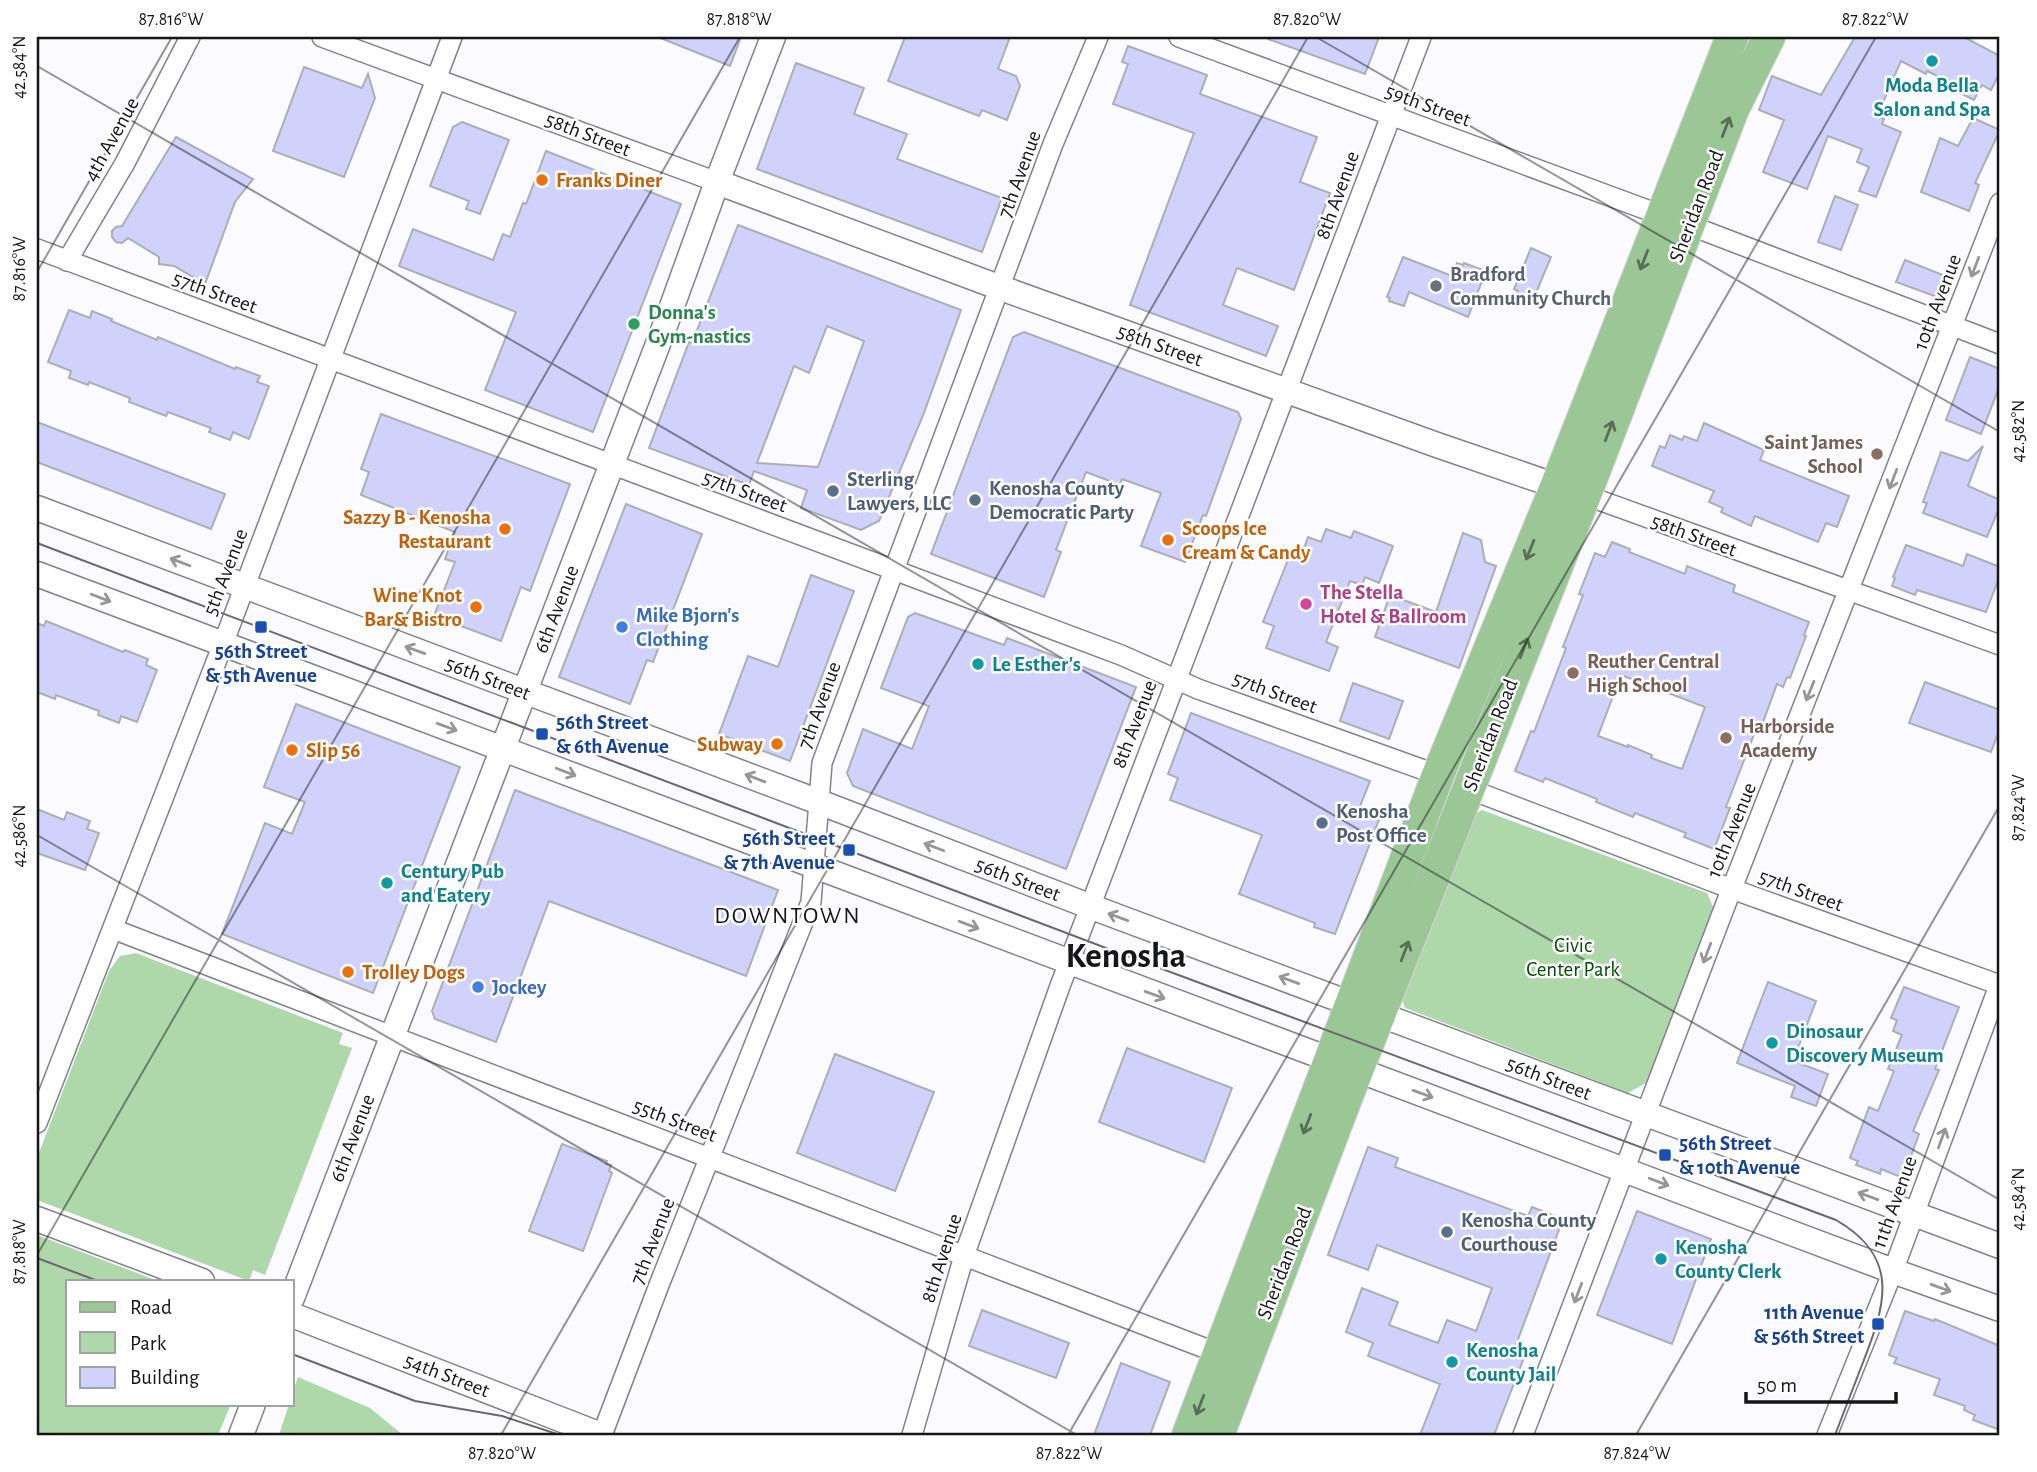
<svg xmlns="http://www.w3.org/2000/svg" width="2037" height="1472" viewBox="0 0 2037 1472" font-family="'Alegreya Sans',sans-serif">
<rect width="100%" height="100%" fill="#fafaff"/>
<g fill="#aed8aa">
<path d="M1482,810L1707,893L1714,909L1646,1083L1628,1093L1405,1008L1400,993L1466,819Z"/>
<path d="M136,953L343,1033L339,1044L352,1048L265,1275L253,1270L249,1281L37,1200V1158L109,971L120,956Z"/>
<path d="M37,1235L158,1281H68V1404H231L218,1435H37Z"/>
<path d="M298,1377L370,1408L403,1435H279L289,1404H292V1394Z"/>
</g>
<g fill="#d0d2fc" stroke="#adadb4" stroke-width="2" fill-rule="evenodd">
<path d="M658,37H741L730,66Z"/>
<path d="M905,37H1010L998,69L1016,76L1020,86L1007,120L982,110L979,116L888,81Z"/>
<path d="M1268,37H1379L1365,74L1268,39Z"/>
<path d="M1855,37H1964L2000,56V72L1991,90L1982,85L1974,100L1958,92L1960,87L1927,71L1926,74L1901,61L1877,116L1884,119L1882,124L1901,132L1876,197L1859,191L1869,167L1857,162L1862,149L1828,136L1807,189L1763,172L1784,120L1759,110L1772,76L1821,95Z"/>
<path d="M1128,46L1207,75L1200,94L1317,137L1300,182L1330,193L1294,290L1237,268L1223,305L1278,326L1266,356L1130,305L1194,133L1113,104L1128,64L1122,62Z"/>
<path d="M796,63L864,88L854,114L907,134L897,159L1002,198L982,252L757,169Z"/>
<path d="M304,67L362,88L368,74L375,98L344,177L273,151Z"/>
<path d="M1973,118L2000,130L1975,183L1979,185L1969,211L1921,192L1940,138L1958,146Z"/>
<path d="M462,122L509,140L480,214L466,209L469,201L430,186L453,127Z"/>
<path d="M176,137L253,179L235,202L205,284L174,266L159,264V257L128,238L122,243L116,242L112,237V231L116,227L122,226Z"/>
<path d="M546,151L681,204L593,432L485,390L516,312L399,266L413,229L493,260L503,234L510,237L523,203L526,204Z"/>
<path d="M1835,196L1858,205L1841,250L1818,242Z"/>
<path d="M738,225L961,310L924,413L879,521L861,530L801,508L807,490L754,471L749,485L649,448L689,342L692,343ZM827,326L864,341L818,467L757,463L794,366L809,373Z"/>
<path d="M1531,248L1551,257L1531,305L1515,299L1518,291L1514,289Z"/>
<path d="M1403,257L1452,276L1457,263L1463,265L1464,263L1486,271L1468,317L1409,292L1404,306L1389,301L1390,298L1387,297Z"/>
<path d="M1905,260L1948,277L1942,294L1937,297L1896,282Z"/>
<path d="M69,310L90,318L92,311L112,319L111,321L157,340L158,337L235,369L236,367L260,376L257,382L269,386L249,439L233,432L230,440L209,432L211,428L168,412L166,416L129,402L130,398L89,382L88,385L69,378L71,371L48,362Z"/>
<path d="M1024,332L1238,412L1241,419L1206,516L1203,515L1185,562L1141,546L1161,493L1122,479L1120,485L1086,472L1056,550L1061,552L1044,597L931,554L1013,337Z"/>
<path d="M1970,357L2000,369V385L1981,434L1946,420Z"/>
<path d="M381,414L570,484L530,591L521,587L501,641L434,616L455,562L445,559L455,532L361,495L369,472L361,469Z"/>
<path d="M37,422L225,494L211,529L37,462Z"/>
<path d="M1704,423L1764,450L1760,460L1849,496L1837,527L1826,523L1818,542L1755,516L1751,526L1721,512L1723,508L1709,502L1714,491L1652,466L1660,446L1665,448L1670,435L1682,440L1684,436L1697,441Z"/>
<path d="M1983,446L1968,486L2000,500V506L1987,537L1923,513L1927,503L1923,502L1941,452L1968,461Z"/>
<path d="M626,504L702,534L653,662L647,660L630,704L559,677Z"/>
<path d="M1326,529L1351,538L1354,531L1393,546L1379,583L1365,577L1362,585L1350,581L1326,642L1338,647L1329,671L1266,648L1274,626L1263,622L1290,555L1300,559L1308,537L1321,542Z"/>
<path d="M1463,533L1481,540L1485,562L1496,566L1459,668L1375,637L1390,595L1436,612Z"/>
<path d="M1612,542L1630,549L1629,552L1685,574L1687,566L1735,585L1733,592L1809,622L1804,635L1806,636L1790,678L1787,677L1783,687L1777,684L1762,725L1758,724L1726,807L1730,808L1714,849L1684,837L1686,833L1635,813L1633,817L1596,802L1597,799L1545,778L1543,782L1515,771L1531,731L1534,732L1566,648L1563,647L1583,595L1579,594L1595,553L1605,557ZM1621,675L1705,707L1682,769L1651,758L1652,755L1628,745V747L1598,736Z"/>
<path d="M1906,545L1963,566L1967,554L2000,567V575L1986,612L1917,590L1915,595L1892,586L1895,578L1893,577Z"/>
<path d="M811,575L854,591L790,761L719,734L748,656L778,667Z"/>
<path d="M915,613L1004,645L1007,638L1136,687L1066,869L853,786L847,773L863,729L912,749L929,706L881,688L908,617Z"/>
<path d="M46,621L123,652L125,650L148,659L146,665L157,670L137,722L121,716L119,723L98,715L99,711L56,695L55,699L37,692V623L44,626Z"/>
<path d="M1925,682L2000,710V728L1991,752L1909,723Z"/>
<path d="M1353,683L1403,701L1389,739L1340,721Z"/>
<path d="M296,704L460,767L373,993L222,934L265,823L292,834L305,802L264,787Z"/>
<path d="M1191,713L1370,781L1359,809L1380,817L1335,934L1314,927L1315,923L1239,894L1262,835L1170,800L1178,778L1168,774Z"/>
<path d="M515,790L778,890L746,976L549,901L496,1042L435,1019L432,1011Z"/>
<path d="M37,809L64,820L67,812L90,821L87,829L99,833L85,870L37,853Z"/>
<path d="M1768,982L1816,1001L1793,1061L1828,1074L1816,1106L1791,1097L1795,1086L1737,1063Z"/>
<path d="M1904,987L1959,1007L1935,1069L1939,1070L1913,1131L1919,1134L1903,1178L1881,1169L1880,1174L1856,1165L1858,1161L1850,1158L1869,1107L1878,1111L1894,1071L1888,1069L1902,1035L1893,1031L1897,1020L1891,1018Z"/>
<path d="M1127,1048L1232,1088L1204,1162L1099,1122Z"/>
<path d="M835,1054L934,1092L895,1191L797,1153Z"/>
<path d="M562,1144L607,1161L606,1164L611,1165L609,1171L612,1173L583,1251L529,1231Z"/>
<path d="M1368,1147L1398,1158L1395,1167L1528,1216L1532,1207L1563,1219L1514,1350L1525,1355L1494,1435H1420L1440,1384L1368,1356L1373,1343L1346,1332L1362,1288L1398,1302L1389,1325L1438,1343L1447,1320L1476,1331L1492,1288L1377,1245L1368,1270L1328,1255Z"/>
<path d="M1637,1211L1711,1239L1672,1344L1597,1315Z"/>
<path d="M982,1310L1069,1343L1056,1378L969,1346Z"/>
<path d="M1905,1311L1934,1321L1935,1319L2000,1346V1430L1973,1420L1975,1415L1964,1410L1965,1406L1934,1395L1940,1379L1894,1363L1897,1358L1889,1355Z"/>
<path d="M1121,1363L1170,1382L1150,1435H1094Z"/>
</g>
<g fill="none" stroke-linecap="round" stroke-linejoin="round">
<defs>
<g id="minor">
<path d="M322,37L717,182"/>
<path d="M1179,37L1661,215"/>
<path d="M1689,225L2000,344"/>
<path d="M37,249L1121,655L1198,689L1438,775"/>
<path d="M67,261L125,163L190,37"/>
<path d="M1585,495L2000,645"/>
<path d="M1469,789L1732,889L2000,985"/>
<path d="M113,929L1220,1354"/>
<path d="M37,1123L223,644L452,37"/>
<path d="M602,1435L659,1285L811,902L822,763L1053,144L1098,37"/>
<path d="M912,1435L964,1256L1060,986L1421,37"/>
<path d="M1523,1435L1725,906L2000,203"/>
<path d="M1827,1435L1893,1271L2000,983"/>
</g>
<g id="tertiary">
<path d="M717,182L1001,288L1437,445L1574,492"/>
<path d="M37,508L819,802L1089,906L2000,1246"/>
<path d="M37,574L1893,1271L2000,1309"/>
<path d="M37,1219L202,1281"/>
<path d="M292,1298L666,323L717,182L773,37"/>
<path d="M292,1315L601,1435"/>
<path d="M241,1435L253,1404"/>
</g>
<g id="primary">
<path d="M1188,1435L1438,775L1556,487L1732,37"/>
<path d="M1218,1435L1347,1096L1585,495L1733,109L1769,37"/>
</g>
</defs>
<use href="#minor" stroke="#818389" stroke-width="22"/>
<use href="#tertiary" stroke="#818389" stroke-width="27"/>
<use href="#primary" stroke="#d5d5d5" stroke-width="34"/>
<use href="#minor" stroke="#fff" stroke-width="19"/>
<use href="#tertiary" stroke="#fff" stroke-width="24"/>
<use href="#primary" stroke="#9bc695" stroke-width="32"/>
<g stroke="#6a6a6e" stroke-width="2">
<path d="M37,543L1106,948L1836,1220C1902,1258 1885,1306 1862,1365C1853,1388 1844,1412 1835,1435"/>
<path d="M37,1258L98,1281"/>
<path d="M292,1354L415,1401L502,1416L560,1435"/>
</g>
</g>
<defs><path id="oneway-shaft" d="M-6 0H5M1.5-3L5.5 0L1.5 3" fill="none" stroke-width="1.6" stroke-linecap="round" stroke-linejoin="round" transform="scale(1.75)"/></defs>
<g stroke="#586e56">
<use href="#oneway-shaft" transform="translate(1726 127) rotate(-69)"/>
<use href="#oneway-shaft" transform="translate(1644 260) rotate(111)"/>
<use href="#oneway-shaft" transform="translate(1609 431) rotate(-69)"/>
<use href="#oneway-shaft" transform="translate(1530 550) rotate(112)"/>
<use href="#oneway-shaft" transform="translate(1524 648) rotate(-69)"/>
<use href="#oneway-shaft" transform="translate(1405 951) rotate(-69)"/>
<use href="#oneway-shaft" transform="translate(1307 1124) rotate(111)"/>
<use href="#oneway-shaft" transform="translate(1200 1405) rotate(111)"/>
</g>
<g stroke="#969697">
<use href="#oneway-shaft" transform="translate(1975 267) rotate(111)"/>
<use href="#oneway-shaft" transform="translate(1893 479) rotate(111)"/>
<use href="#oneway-shaft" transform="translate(180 562) rotate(-159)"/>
<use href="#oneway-shaft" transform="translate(101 598) rotate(21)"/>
<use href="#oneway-shaft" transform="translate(415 650) rotate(-160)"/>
<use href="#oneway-shaft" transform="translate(1810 691) rotate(112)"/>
<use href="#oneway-shaft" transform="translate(447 727) rotate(20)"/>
<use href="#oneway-shaft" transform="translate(566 772) rotate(21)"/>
<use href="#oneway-shaft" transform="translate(755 778) rotate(-159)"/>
<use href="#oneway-shaft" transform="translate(934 847) rotate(-159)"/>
<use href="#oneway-shaft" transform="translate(1118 917) rotate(-160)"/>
<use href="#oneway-shaft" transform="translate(969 925) rotate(21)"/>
<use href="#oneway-shaft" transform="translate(1707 953) rotate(111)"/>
<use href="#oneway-shaft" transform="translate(1289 980) rotate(-160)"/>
<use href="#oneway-shaft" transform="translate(1155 995) rotate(20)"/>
<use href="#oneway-shaft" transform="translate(1423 1094) rotate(20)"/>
<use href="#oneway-shaft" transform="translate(1942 1138) rotate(-70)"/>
<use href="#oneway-shaft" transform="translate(1659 1182) rotate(21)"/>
<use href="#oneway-shaft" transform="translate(1868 1196) rotate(-160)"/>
<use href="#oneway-shaft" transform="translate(1941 1288) rotate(20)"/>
<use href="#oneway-shaft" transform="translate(1578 1293) rotate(111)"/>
</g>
<path fill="none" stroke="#151618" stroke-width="2" stroke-opacity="0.45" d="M1316,37L2000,432M37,66L2000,1200M37,272L172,37M37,835L1077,1435M37,1255L740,37M501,1435L1308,37M1068,1435L1876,37M1636,1435L2000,805"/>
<g fill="#0f9aa8" stroke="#fff" stroke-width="2.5">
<circle cx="1932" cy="61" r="7"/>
<circle cx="978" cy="664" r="7"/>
<circle cx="387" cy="883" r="7"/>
<circle cx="1772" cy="1043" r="7"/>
<circle cx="1661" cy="1259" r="7"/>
<circle cx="1452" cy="1362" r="7"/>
</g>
<g fill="#e8710a" stroke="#fff" stroke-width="2.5">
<circle cx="542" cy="180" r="7"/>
<circle cx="505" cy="529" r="7"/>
<circle cx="1168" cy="540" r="7"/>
<circle cx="476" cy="607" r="7"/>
<circle cx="777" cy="744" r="7"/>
<circle cx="292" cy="750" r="7"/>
<circle cx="348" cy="972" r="7"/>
</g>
<circle fill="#6b7280" stroke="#fff" stroke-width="2.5" cx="1436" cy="286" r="7"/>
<circle fill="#2e9e5b" stroke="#fff" stroke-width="2.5" cx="634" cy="324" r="7"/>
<g fill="#8d6e63" stroke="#fff" stroke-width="2.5">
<circle cx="1877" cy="454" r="7"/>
<circle cx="1573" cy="673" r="7"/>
<circle cx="1726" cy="738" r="7"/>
</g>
<g fill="#5c6f8a" stroke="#fff" stroke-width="2.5">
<circle cx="833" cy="491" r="7"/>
<circle cx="975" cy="500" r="7"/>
<circle cx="1322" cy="823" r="7"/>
<circle cx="1447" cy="1232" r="7"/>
</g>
<circle fill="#d1479c" stroke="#fff" stroke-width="2.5" cx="1306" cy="604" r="7"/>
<g fill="#1a4fb4" stroke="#fff" stroke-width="2.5">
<rect x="254" y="620" width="14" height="14" rx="3.5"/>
<rect x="535" y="727" width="14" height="14" rx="3.5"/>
<rect x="842" y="843" width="14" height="14" rx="3.5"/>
<rect x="1658" y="1148" width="14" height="14" rx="3.5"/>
<rect x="1871" y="1317" width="14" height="14" rx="3.5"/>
</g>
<g fill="#3f7fe0" stroke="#fff" stroke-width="2.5">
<circle cx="622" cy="627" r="7"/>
<circle cx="478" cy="987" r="7"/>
</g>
<g text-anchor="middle" stroke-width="5" stroke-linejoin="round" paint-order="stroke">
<g font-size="21" font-weight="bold" fill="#0d838f" stroke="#fff" text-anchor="start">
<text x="1932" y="92" text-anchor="middle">Moda Bella<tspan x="1932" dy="24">Salon and Spa</tspan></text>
<text x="992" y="671">Le Esther's</text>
<text x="401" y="878">Century Pub<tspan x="401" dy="24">and Eatery</tspan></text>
<text x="1786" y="1038">Dinosaur<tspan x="1786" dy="24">Discovery Museum</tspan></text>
<text x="1675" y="1254">Kenosha<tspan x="1675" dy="24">County Clerk</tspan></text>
<text x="1466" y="1357">Kenosha<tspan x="1466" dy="24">County Jail</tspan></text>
</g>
<g font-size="21" fill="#151618" stroke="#fff">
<text transform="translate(1428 105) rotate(20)" y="7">59th Street</text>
<text transform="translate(588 134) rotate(21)" y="7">58th Street</text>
<text transform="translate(111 139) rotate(-61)" y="7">4th Avenue</text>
<text transform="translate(1019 174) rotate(-70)" y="7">7th Avenue</text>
<text transform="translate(1337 195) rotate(-70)" y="7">8th Avenue</text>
<text transform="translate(1696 206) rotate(-69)" y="7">Sheridan Road</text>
<text transform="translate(215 292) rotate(20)" y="7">57th Street</text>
<text transform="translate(1937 302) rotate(-69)" y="7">10th Avenue</text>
<text transform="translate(1160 345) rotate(20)" y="7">58th Street</text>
<text transform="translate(745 491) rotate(20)" y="7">57th Street</text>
<text transform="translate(1694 535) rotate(20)" y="7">58th Street</text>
<text transform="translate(225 572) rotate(-69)" y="7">5th Avenue</text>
<text transform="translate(556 609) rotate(-69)" y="7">6th Avenue</text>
<text transform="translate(488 678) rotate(21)" y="7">56th Street</text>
<text transform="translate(1275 692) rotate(20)" y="7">57th Street</text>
<text transform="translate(819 705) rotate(-70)" y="7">7th Avenue</text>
<text transform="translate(1134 724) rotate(-69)" y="7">8th Avenue</text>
<text transform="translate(1490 735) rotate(-69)" y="7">Sheridan Road</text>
<text transform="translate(1731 830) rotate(-68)" y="7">10th Avenue</text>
<text transform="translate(1018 879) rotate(21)" y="7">56th Street</text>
<text transform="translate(1801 890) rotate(20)" y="7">57th Street</text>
<text transform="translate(1549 1078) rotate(21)" y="7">56th Street</text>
<text transform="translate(675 1120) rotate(21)" y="7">55th Street</text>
<text transform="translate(352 1138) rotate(-69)" y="7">6th Avenue</text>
<text transform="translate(1894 1202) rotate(-70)" y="7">11th Avenue</text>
<text transform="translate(652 1241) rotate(-69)" y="7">7th Avenue</text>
<text transform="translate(941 1258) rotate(-72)" y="7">8th Avenue</text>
<text transform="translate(1284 1263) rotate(-69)" y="7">Sheridan Road</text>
<text transform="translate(447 1375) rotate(21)" y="7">54th Street</text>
</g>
<g font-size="21" font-weight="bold" fill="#c56008" stroke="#fff" text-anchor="start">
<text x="556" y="187">Franks Diner</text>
<text x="491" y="524" text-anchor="end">Sazzy B - Kenosha<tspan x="491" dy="24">Restaurant</tspan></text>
<text x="1182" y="535">Scoops Ice<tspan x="1182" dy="24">Cream &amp; Candy</tspan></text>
<text x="462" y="602" text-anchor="end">Wine Knot<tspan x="462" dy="24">Bar&amp; Bistro</tspan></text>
<text x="763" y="751" text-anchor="end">Subway</text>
<text x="306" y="757">Slip 56</text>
<text x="362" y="979">Trolley Dogs</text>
</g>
<g font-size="21" font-weight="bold" fill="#5b616d" stroke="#fff" text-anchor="start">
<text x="1450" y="281">Bradford<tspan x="1450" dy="24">Community Church</tspan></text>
</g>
<g font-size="21" font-weight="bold" fill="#27864d" stroke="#fff" text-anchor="start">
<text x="648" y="319">Donna's<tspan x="648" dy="24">Gym-nastics</tspan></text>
</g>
<g font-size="21" font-weight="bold" fill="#785e54" stroke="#fff" text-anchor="start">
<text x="1863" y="449" text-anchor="end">Saint James<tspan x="1863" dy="24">School</tspan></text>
<text x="1587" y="668">Reuther Central<tspan x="1587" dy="24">High School</tspan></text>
<text x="1740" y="733">Harborside<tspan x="1740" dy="24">Academy</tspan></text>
</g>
<g font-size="21" font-weight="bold" fill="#4e5e75" stroke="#fff" text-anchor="start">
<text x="847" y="486">Sterling<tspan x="847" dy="24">Lawyers, LLC</tspan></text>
<text x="989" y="495">Kenosha County<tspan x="989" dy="24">Democratic Party</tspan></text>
<text x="1336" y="818">Kenosha<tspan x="1336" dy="24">Post Office</tspan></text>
<text x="1461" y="1227">Kenosha County<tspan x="1461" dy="24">Courthouse</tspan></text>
</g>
<g font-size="21" font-weight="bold" fill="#b23c85" stroke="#fff" text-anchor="start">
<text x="1320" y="599">The Stella<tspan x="1320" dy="24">Hotel &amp; Ballroom</tspan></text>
</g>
<g font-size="21" font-weight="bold" fill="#366cbe" stroke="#fff" text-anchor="start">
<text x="636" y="622">Mike Bjorn's<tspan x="636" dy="24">Clothing</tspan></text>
<text x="492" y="994">Jockey</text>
</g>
<g font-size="21" font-weight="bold" fill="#164399" stroke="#fff" text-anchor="start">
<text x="261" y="658" text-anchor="middle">56th Street<tspan x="261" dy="24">&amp; 5th Avenue</tspan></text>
<text x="556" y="729">56th Street<tspan x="556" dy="24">&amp; 6th Avenue</tspan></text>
<text x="835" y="845" text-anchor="end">56th Street<tspan x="835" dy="24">&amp; 7th Avenue</tspan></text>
<text x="1679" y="1150">56th Street<tspan x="1679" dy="24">&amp; 10th Avenue</tspan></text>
<text x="1864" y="1319" text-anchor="end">11th Avenue<tspan x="1864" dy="24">&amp; 56th Street</tspan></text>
</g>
<g font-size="21" fill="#004f00" stroke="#fff">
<text x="1573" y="952">Civic<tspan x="1573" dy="24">Center Park</tspan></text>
</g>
<g font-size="24" letter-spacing="2" fill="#151618" stroke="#fff">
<text x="788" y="923">DOWNTOWN</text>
</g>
<g font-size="35" font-weight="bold" fill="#151618" stroke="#fff">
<text x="1126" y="967">Kenosha</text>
</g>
</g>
<rect width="2037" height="1472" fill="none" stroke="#ffffff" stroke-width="77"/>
<rect x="66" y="1280" width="228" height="126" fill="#ffffff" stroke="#a1a2a3" stroke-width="2"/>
<rect x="80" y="1302" width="35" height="10" fill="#9bc695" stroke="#a1a2a3" stroke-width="2"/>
<text x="130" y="1314" font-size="21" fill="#151618">Road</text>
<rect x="80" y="1332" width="35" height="21" fill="#aed8aa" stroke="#a1a2a3" stroke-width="2"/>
<text x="130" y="1350" font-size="21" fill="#151618">Park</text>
<rect x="80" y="1367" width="35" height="21" fill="#d0d2fc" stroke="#a1a2a3" stroke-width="2"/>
<text x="130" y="1384" font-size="21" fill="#151618">Building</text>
<path d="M1746 1392v10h150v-10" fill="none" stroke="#151618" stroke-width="3.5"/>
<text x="1757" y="1392" font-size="21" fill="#151618" stroke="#ffffff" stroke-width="5" paint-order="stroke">50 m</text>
<rect x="38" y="38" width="1960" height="1396" fill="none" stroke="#151618" stroke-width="2.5"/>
<g font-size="18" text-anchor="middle" fill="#151618">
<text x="171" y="25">87.816°W</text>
<text x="739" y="25">87.818°W</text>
<text x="1307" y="25">87.820°W</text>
<text x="1875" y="25">87.822°W</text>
<text transform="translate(19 67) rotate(-90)" y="6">42.584°N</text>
<text transform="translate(19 269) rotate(-90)" y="6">87.816°W</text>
<text transform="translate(2018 431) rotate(-90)" y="6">42.582°N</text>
<text transform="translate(2018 808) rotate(-90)" y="6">87.824°W</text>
<text transform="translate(19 836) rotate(-90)" y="6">42.586°N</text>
<text transform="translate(2018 1199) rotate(-90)" y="6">42.584°N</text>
<text transform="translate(19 1252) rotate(-90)" y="6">87.818°W</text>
<text x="502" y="1459">87.820°W</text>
<text x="1069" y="1459">87.822°W</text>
<text x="1637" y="1459">87.824°W</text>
</g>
</svg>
